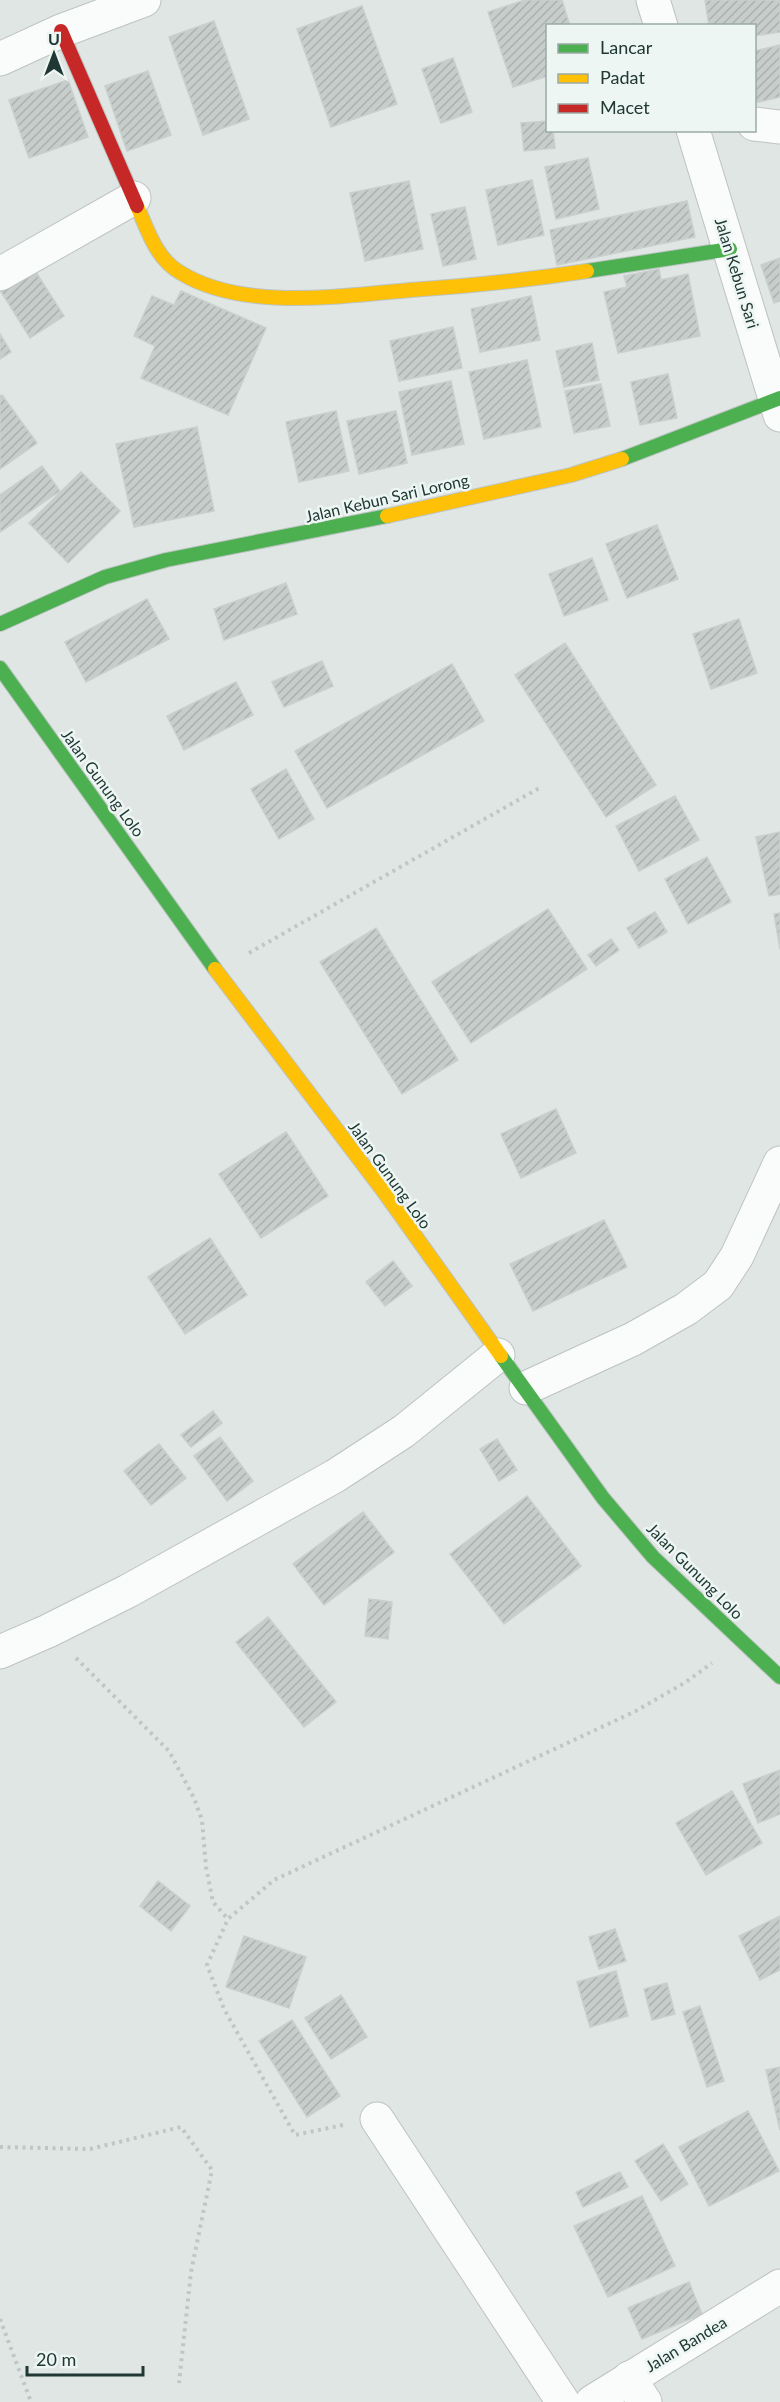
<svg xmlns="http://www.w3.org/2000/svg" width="780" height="2402" viewBox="0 0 780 2402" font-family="Lato,sans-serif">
<defs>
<pattern id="building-hatch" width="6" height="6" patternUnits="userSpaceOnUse" patternTransform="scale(1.5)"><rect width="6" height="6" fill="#c7cdcb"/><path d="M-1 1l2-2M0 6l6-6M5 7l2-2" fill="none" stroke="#abb1af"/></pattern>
</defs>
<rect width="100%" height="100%" fill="#e0e6e4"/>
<g fill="url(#building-hatch)" stroke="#c9cfcd" stroke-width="1.5">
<path d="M525,0H562L570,26H548V76L513,87L488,12Z"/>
<path d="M705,0H780V32L754,36V26H709Z"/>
<path d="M362,6L397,104L331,127L297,29Z"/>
<path d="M214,21L249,119L203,135L169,37Z"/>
<path d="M780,45V97L754,103V51Z"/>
<path d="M453,58L472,112L441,123L422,69Z"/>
<path d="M148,71L171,135L127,151L105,86Z"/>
<path d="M68,80L88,137L29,158L9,100Z"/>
<path d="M548,121V130H553L555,148L524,151L521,123Z"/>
<path d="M588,158L599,209L556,219L545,167Z"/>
<path d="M532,180L544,235L498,245L486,190Z"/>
<path d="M409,181L423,249L365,261L350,193Z"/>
<path d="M687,201L695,237L557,265L550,230Z"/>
<path d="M465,207L476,259L443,266L431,214Z"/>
<path d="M780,258V301L774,303L761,265Z"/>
<path d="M32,266L64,316L30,338L0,290Z"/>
<path d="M659,269L661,280L688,274L700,336L618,353L604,292L627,287L624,276Z"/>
<path d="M181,291L266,328L228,415L141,378L155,346L134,336L152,296L174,305Z"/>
<path d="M531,296L540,340L480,352L471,309Z"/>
<path d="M453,327L462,368L399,381L390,341Z"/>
<path d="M0,334L11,352L0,359Z"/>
<path d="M592,343L599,380L564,387L556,351Z"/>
<path d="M527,360L541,427L484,439L469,372Z"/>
<path d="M668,374L677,418L640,425L631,382Z"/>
<path d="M451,381L464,444L412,455L399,392Z"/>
<path d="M601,384L610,426L574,433L565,391Z"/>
<path d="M2,395L37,443L0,469V396Z"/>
<path d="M336,411L349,471L299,482L286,422Z"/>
<path d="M396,411L407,463L359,474L347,421Z"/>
<path d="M197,427L214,511L134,527L116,444Z"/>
<path d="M42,466L60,491L0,532V495Z"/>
<path d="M81,472L120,511L68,563L29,523Z"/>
<path d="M657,525L678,579L627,598L606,544Z"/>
<path d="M592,558L608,600L564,616L549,574Z"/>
<path d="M286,583L297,614L224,640L214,609Z"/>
<path d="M147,599L169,639L86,682L65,642Z"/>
<path d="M739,619L757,673L711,689L693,634Z"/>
<path d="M565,643L656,785L606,817L515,675Z"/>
<path d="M322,661L333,686L284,707L272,682Z"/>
<path d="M452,664L484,721L327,808L295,751Z"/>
<path d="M236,682L253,715L184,750L167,716Z"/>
<path d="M286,769L314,819L279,839L251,789Z"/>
<path d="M675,796L699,840L639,871L616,826Z"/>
<path d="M780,832V894L769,896L756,837Z"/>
<path d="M707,857L731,902L688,924L665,879Z"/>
<path d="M548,909L587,969L471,1043L432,982Z"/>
<path d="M655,912L667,932L639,948L627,928Z"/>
<path d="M780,913V949L774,914Z"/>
<path d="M376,928L458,1060L402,1094L320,962Z"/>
<path d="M611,939L619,950L596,966L588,955Z"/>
<path d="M556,1109L576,1153L521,1178L501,1134Z"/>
<path d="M286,1132L328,1196L261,1238L219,1174Z"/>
<path d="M604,1220L627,1267L533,1311L510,1264Z"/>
<path d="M210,1238L247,1295L185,1334L148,1277Z"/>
<path d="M393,1261L412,1286L385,1306L366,1282Z"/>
<path d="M213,1411L222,1423L191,1447L181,1435Z"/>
<path d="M220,1437L253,1481L227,1501L194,1456Z"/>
<path d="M497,1439L517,1470L499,1481L480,1449Z"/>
<path d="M159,1444L186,1478L151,1505L124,1471Z"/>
<path d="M527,1496L581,1566L504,1624L450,1554Z"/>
<path d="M363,1512L394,1552L324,1605L293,1564Z"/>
<path d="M369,1599L392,1602L388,1639L365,1636Z"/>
<path d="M268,1617L336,1702L304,1727L236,1642Z"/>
<path d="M780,1770V1814L758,1823L743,1784Z"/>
<path d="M732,1791L762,1843L706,1875L676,1823Z"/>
<path d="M158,1881L190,1906L171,1931L140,1906Z"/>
<path d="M780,1916V1970L760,1980L739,1936Z"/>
<path d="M615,1929L626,1961L599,1969L589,1937Z"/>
<path d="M244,1936L306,1957L289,2008L226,1987Z"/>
<path d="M616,1971L628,2016L590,2027L577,1982Z"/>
<path d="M667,1983L675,2014L652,2020L644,1989Z"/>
<path d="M341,1995L367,2037L331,2059L305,2018Z"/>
<path d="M700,2006L724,2081L707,2087L683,2012Z"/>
<path d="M292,2020L340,2096L307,2117L259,2041Z"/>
<path d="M780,2067V2130L766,2070Z"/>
<path d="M748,2111L779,2171L709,2206L679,2147Z"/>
<path d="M663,2144L688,2184L661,2201L635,2161Z"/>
<path d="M620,2172L628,2187L583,2207L576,2192Z"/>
<path d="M642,2196L675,2266L608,2297L574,2226Z"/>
<path d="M689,2282L702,2314L642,2339L628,2308Z"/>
</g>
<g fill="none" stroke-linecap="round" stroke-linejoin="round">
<defs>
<g id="street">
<path d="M653,0L661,26"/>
<path d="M0,59L61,31L144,0"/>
<path d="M754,124L780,127"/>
<path d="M693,130L780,415"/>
<path d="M0,274L134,198"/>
<path d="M526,1388L633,1339L686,1309L718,1285L737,1256L780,1163"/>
<path d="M0,1652L48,1631L128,1591L335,1476L404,1431L498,1355"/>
<path d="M377,2119L563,2402"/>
<path d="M629,2378L645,2402"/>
<path d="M592,2402L780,2286"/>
</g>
<g id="fast">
<path d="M587,271L730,249"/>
<path d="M622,459L780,398"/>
<path d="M0,624L105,577L166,560L387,516"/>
<path d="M0,668L215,969"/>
<path d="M501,1356L603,1498L653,1557L780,1677"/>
</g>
<g id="slow">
<path d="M137,206C148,231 156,259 181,273C243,311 341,296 410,290C470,286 528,280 587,271"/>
<path d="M387,516L571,475L622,459"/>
<path d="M215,969L384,1192L501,1356"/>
</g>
<path id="jam" d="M61,31L137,206"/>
</defs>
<use href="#street" stroke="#bdc3c1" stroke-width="35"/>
<use href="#fast" stroke="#bcc4c2" stroke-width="16"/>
<use href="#slow" stroke="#bcc4c2" stroke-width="16"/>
<use href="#jam" stroke="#bcc4c2" stroke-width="16"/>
<g stroke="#bfc7c6" stroke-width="4" stroke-dasharray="3 4.5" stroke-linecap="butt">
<path d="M249,953L541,787"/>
<path d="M76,1658L169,1751L194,1798L202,1820L206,1867L213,1902L228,1919"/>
<path d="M343,2125L295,2135L224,2009L207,1965L228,1919L274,1880L636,1711L686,1682L712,1663"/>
<path d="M0,2147L90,2149L181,2127L212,2170L191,2272L179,2383"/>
<path d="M0,2319L31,2402"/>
</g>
<use href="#street" stroke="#fafbfb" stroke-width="33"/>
<use href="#fast" stroke="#4caf50" stroke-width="14"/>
<use href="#slow" stroke="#ffc107" stroke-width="14"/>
<use href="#jam" stroke="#c62828" stroke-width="14"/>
</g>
<g text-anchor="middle" stroke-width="5" stroke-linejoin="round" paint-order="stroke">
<g font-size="16" fill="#203834" stroke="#edf6f3">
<text transform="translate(737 273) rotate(73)" y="6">Jalan Kebun Sari</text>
<text transform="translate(387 498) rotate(-13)" y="6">Jalan Kebun Sari Lorong</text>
<text transform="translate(103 783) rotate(54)" y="6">Jalan Gunung Lolo</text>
<text transform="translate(390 1175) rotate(54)" y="6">Jalan Gunung Lolo</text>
<text transform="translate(695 1571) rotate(45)" y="6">Jalan Gunung Lolo</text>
<text transform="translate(686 2344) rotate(-31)" y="6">Jalan Bandea</text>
</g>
</g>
<rect x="546" y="24" width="210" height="108" fill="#edf6f3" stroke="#9baaa7" stroke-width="1.5"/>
<rect x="558" y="44" width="30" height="9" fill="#4caf50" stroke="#9baaa7" stroke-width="1.5"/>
<text x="600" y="54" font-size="18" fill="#203834">Lancar</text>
<rect x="558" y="74" width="30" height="9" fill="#ffc107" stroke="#9baaa7" stroke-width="1.5"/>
<text x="600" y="84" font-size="18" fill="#203834">Padat</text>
<rect x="558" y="104" width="30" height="9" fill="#c62828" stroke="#9baaa7" stroke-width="1.5"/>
<text x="600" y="114" font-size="18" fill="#203834">Macet</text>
<g transform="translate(54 54)" stroke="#edf6f3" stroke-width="4.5" paint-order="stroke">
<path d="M0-4.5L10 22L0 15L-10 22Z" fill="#203834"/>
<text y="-9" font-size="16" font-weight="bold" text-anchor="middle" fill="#203834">U</text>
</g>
<path d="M27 2366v9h116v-9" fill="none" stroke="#203834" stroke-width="3"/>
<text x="36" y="2366" font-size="18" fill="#203834" stroke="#edf6f3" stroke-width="4.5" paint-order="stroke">20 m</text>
</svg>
